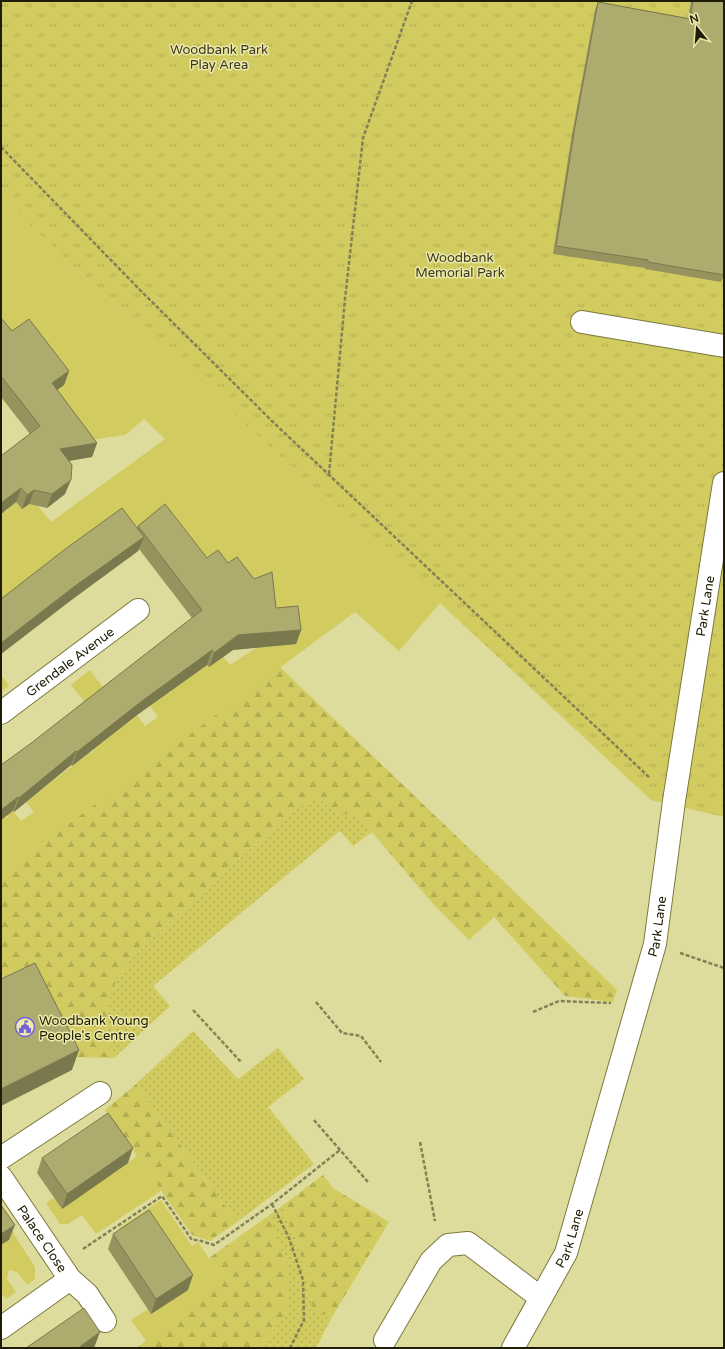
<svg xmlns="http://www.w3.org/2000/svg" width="725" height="1349" viewBox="0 0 725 1349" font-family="'Varela Round',sans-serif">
<defs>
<pattern id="grass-dots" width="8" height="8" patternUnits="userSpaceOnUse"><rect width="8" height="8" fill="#d1cb60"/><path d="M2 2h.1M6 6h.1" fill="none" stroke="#b3ae52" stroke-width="1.8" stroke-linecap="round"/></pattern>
<pattern id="forest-firs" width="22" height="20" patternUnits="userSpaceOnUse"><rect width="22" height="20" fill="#d1cb60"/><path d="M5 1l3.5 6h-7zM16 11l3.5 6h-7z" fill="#b3ae52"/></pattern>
<pattern id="park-tufts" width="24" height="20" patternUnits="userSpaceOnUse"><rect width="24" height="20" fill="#d1cb60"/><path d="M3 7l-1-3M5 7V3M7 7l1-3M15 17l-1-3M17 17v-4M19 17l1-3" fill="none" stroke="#b3ae52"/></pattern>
</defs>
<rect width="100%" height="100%" fill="#dedc9d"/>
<g fill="url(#grass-dots)">
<path d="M313,798L323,802L336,813L358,816L372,832L353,846L340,831L153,986L170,1006L114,1058L106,1033L110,992L129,961L211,883L299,807Z"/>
<path d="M193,1031L238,1079L278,1048L304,1079L268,1107L314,1164L237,1222L136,1084Z"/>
<path d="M282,1206L295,1237L307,1276L312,1309L332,1317L316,1348H258L266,1342L289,1269L268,1216Z"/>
</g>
<g fill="url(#forest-firs)">
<path d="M280,667L617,990L613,1002L565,996L494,917L469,940L434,905L358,816L336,813L323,802L313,799L299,807L211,883L129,961L110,992L106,1033L114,1058L65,1057L11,991L1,973V874Z"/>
<path d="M136,1084L237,1222L210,1241L192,1235L105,1110Z"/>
<path d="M323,1175L333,1188L389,1222L332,1317L312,1310L307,1276L295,1237L282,1206Z"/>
<path d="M268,1216L289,1269L288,1310L266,1342L258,1348H137L222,1278L209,1258Z"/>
</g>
<path fill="url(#park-tufts)" d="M1,1H724V817L651,800L440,603L117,307L1,198Z"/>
<g fill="#d1cb60">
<path d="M1,198L117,307L440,603L399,651L355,612L1,874V820L4,817L8,818L7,815L13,811L21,821L34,812L26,802L90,752L93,753V750L137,715L145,726L158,717L150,706L167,693H171V690L206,663L209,667L223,657L230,665L256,648L296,644L239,597L180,544L134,548L132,557L1,609V511L2,510L5,512L8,510L6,507L15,500L34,501L51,522L165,439L144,419L125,435L69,443L47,397L64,384L56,374L1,338Z"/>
<path d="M90,670L108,694L90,708L71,685Z"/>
<path d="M1,675L9,686L1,691Z"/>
<path d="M137,1156L161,1191L96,1234L82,1215L68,1224H60L46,1203L54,1198L62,1209Z"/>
<path d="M161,1200L192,1246L198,1242L222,1278L146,1341L131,1320L148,1309L151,1314L188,1290L125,1237L119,1228Z"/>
<path d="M12,1231L35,1267V1279L27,1285L17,1272L9,1270L7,1279L16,1292L6,1299L1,1293V1245L9,1240Z"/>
</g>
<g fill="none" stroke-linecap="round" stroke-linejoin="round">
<defs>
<g id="minor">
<path d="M582,322L724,346"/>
<path id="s1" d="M1,713L138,610"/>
<path d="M1,1158L100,1093"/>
<path id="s2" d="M1,1177L70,1279L87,1294L105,1321"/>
<path d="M1,1328L70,1279"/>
<path d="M385,1340L431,1261L448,1245L468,1243L541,1298"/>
<path id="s3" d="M513,1348L566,1253L655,944L674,801L724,483"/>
</g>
</defs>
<use href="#minor" stroke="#7c793d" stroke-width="24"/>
<g stroke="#848255" stroke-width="2.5" stroke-dasharray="4 2" stroke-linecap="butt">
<path d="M1,147L140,290L273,422L650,778"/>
<path d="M329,474L345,299L363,138L412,1"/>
<path d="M680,953L724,968"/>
<path d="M316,1002L342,1033L361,1036L381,1062"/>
<path d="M193,1010L241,1062"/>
<path d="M533,1012L559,1001L611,1003"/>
<path d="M314,1120L368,1182"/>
<path d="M420,1142L435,1221"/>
<path d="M272,1204L289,1238L303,1280L304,1320L290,1348"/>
<path d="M83,1249L162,1196L192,1240H198L214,1245L272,1204L340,1150"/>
</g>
<use href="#minor" stroke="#fff" stroke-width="22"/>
</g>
<g fill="#96935f">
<path d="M691,1H724V275L721,282L645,269V268L553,254L572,134L595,10L598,2L688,18Z"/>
<path d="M1,318L12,331L69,371L64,385L57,390L97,443L92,457L69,461L65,494L47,508L29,504L22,509L16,502L1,514V456L30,434L1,397Z"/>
<path d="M138,526L207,558L228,563L276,608L301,630L296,644L233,650L209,667L207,665L137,715L72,766L71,765L14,812L13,811L30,744L192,618L139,549L138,551L70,601L1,654V599L137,528Z"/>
<path d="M42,1158L128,1163L62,1209L37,1173Z"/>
<path d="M113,1234L188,1290L151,1314L108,1249Z"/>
</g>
<g fill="#7a784d">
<path d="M69,371L64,385L47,397L52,383Z"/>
<path d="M97,443L92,457L55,463L60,449Z"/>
<path d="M71,480L65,494L47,508L52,494Z"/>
<path d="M21,488L16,502L1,514V503Z"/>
<path d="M34,490L29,504L22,509L27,495Z"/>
<path d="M144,537L138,551L70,601L1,654V643L75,586Z"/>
<path d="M301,630L296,644L233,650L209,667L214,653L238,635Z"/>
<path d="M212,650L207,665L137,715L72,766L77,752L142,701Z"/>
<path d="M76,751L71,765L14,812L19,798Z"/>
<path d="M18,797L13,811L1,820V810Z"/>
<path d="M79,1050L72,1070L1,1106V1089Z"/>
<path d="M133,1148L128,1163L62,1209L67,1194Z"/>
<path d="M15,1225L9,1240L1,1245V1234Z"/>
<path d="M193,1275L188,1290L151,1314L156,1299Z"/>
<path d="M100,1332L94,1348H78Z"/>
</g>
<g fill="#aeab6e" stroke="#7a784d">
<path d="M693,1H724V275L648,262V260L556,246L575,126L598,2L690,19Z"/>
<path d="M1,318L12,331L29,319L69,371L52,383L97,443L60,449L72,465L71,480L52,494L34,490L27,495L21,488L1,503V456L40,426L1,376Z"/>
<path d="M165,504L207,558L218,550L228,563L237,557L254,579L272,572L276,608L298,606L301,630L238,635L214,653L212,650L142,701L77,752L76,751L19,798L18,797L1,810V765L30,744L202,610L138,526Z"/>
<path d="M122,508L144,537L75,586L18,630L1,643V599L64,550Z"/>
<path d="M35,963L79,1050L1,1089V979Z"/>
<path d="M108,1113L133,1148L67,1194L42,1158Z"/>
<path d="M1,1205L15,1225L1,1234Z"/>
<path d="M149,1210L193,1275L156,1299L113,1234Z"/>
<path d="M84,1308L100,1332L78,1348H26Z"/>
</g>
<defs>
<symbol id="civic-ring" viewBox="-11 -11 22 22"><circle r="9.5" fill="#ece9a9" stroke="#7362dc" stroke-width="1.5"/><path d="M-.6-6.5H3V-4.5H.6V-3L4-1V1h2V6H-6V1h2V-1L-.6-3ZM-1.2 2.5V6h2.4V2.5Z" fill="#7362dc"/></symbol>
</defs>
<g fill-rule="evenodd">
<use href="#civic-ring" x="14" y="1016" width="22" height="22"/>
</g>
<g text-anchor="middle" stroke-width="3" stroke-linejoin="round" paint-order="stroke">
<g font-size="13" fill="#393820" stroke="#ece9a9">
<text x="219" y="54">Woodbank Park<tspan x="219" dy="15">Play Area</tspan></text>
<text x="460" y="262">Woodbank<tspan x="460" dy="15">Memorial Park</tspan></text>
</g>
<g font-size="13" fill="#1e1c04" stroke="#ece9a9">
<text dy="5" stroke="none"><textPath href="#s3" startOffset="772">Park Lane</textPath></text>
<text dy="5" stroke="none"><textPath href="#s1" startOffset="86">Grendale Avenue</textPath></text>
<text dy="5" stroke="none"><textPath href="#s3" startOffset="448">Park Lane</textPath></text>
<text dy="5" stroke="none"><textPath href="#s3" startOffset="124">Park Lane</textPath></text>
<text dy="5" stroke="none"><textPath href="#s2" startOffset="74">Palace Close</textPath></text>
</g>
<g font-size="13" fill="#1e1c04" stroke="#ece9a9" text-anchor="start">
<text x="39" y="1025">Woodbank Young<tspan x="39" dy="15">People's Centre</tspan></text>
</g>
</g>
<rect width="725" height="1349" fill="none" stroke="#1e1c04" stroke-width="4"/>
<g transform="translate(697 28) rotate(343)" stroke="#ece9a9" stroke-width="3" paint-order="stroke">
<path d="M0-3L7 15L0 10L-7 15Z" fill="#1e1c04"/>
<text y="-6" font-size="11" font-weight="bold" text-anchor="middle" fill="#1e1c04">N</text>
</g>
</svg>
